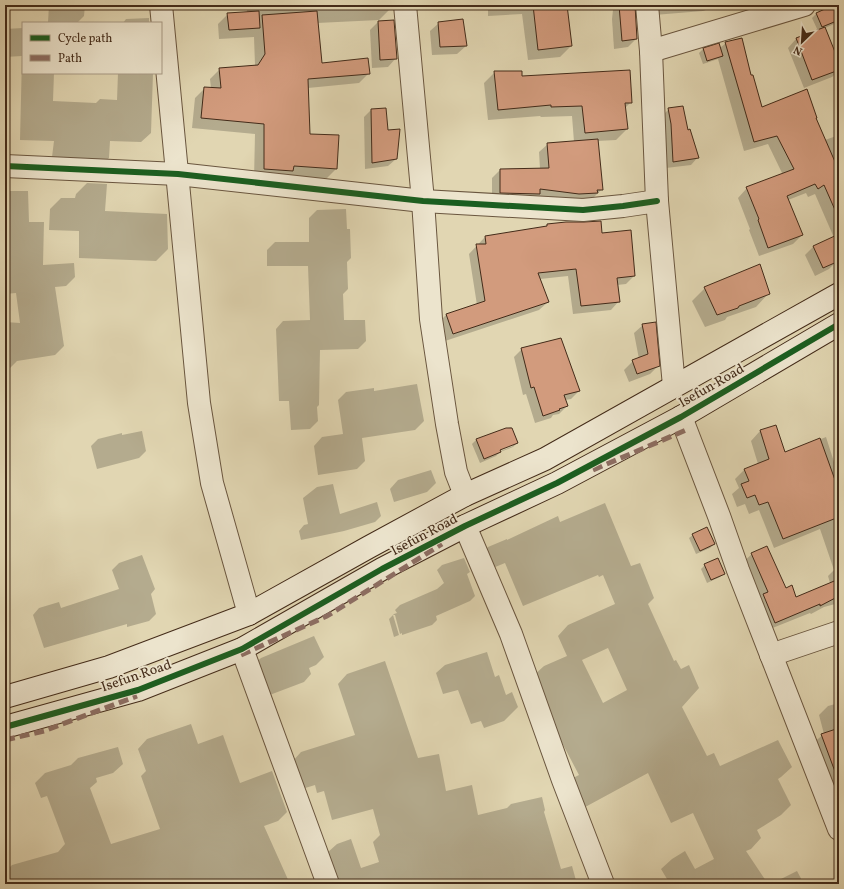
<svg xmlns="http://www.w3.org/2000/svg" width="844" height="889" viewBox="0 0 844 889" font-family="Vollkorn,serif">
<rect width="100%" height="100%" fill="#e1d6b2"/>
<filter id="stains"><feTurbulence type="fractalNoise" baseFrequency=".005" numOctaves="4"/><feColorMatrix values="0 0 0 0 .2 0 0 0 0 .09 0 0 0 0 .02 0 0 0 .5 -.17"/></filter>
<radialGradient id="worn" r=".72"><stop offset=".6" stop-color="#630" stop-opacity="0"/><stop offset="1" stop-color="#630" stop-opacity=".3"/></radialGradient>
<g fill="#0003" fill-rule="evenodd">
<path d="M49,5H85L84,16L77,23L48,22Z"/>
<path d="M247,5H389V10L379,20L317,23L321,64L369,73L359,83L308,88L309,134L336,169L326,179L287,176L254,179L255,134L192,128L195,98L205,88H211L210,79L220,69L255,65L254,37L219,39L218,24L228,14L247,12Z"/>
<path d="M488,5H609L566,8L571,46L560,57L528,60L522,14L488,16Z"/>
<path d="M619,5H634L636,39L628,47L614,49L612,19L613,10Z"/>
<path d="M653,5H720L703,11L654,15Z"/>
<path d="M816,14L838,20L834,24L825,28L839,65V70L832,77L804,88L788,48L796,39L818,31L812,18Z"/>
<path d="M149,18V23H123L126,19Z"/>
<path d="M393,21L396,58L388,67L372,68L370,30L378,22Z"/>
<path d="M439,23L466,46L457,54L432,55L430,31Z"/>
<path d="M23,28V73H54L53,101L96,103L100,99L117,100L118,73H153L151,133L141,142L110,141L109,158L99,167L52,157L54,141L20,140L22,56L5,57V29Z"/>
<path d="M726,43L750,76L761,108L806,91L825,140L839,135V239L835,240L815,194L808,197L806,193L788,200L802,235L793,244L759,256L749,230L750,229L738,198L747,188L783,175L768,144L744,151L718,59L703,64L699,53L703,49L719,45L720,48Z"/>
<path d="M495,72L521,77L631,102L625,108L627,129L616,140L597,141L602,189L593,198L588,201H492V178L500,170L540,169L539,152L548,144L574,142L572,116L541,117L540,116L488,120L484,83Z"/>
<path d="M669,109L687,131L698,157L691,165L666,168L661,117Z"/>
<path d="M371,110L387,131L396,159L388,166L365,169L364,117Z"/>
<path d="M87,183L107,184L105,211L167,214L168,249L156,261L79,258V231L49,230L50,209L61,198H75L76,194Z"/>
<path d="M5,191H28L29,222H44L43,265L74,263L75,277L66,286L55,287L64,346L55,355L17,361L10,368H5V322L20,323L16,293L5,294Z"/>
<path d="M346,209L347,229H350L351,258L347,262L348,289L343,294L344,320H365L366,341L358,349L320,350L319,405L317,407L318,421L310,429L291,430L289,401H279L276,329L283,321L310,320L308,266H267V250L275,242H309V218L317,210Z"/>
<path d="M547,225L601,234L634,276L626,284L617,285L619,301L611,310L573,314L568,276L540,279L548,302L539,310L445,341L438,323L447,314L477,305L469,254L485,237L545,227Z"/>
<path d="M814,246L838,260L829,269L815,276L805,255Z"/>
<path d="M705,288L768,294L756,307L727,317L725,320L705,327L692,301Z"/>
<path d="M643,325L659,365L650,374L629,382L624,370L633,361L639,359L634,333Z"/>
<path d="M522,349L579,391L571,399L565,400L567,406L559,414L553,415L551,418L535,423L526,394L523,395L514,357Z"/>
<path d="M417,384L424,421L415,430L362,438L365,461L357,469L318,475L314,446L322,437L343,434L338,400L346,392L374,388V391Z"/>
<path d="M511,427L517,443L513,447L500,452L496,456L480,463L472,444L476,440ZM513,444V446L496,453L495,451Z"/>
<path d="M776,427L784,454L826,437L834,462L839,460V603L824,607L811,614L810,613L765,631L742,563L752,554L785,589L796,598L830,583L828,576L834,570L820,529L774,548L759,510L749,514L745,504L737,507L732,494L739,488L735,479L745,469L758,464L751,441L760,431Z"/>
<path d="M142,431L146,451L139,458L97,469L91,446L98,439L122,433V435Z"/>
<path d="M431,470L436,483L427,492L394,502L390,489L398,480Z"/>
<path d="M333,484L340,514L377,502L381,516L375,522L344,531L301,540L299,531L304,525L308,524L303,498L317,487Z"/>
<path d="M605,503L631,566L640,563L654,598L648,604L674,661L676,660L681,669L689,665L699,688L682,707L707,756L714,753L720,766L778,740L792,767L781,777L778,779L791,805L781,815L757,830L761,838L751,849L746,851L768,884H670L661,869L672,859L685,851L695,869L714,859L693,813L671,823L648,773L576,812L565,787L575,777L579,775L549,718L533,676L544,666L567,656L558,636L568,625L615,604L603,575L599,577L598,575L523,606L505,563L483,572L477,558L488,547L507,539V540L558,516L560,522ZM608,648L627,690L603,703L582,660Z"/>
<path d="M693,535L714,544L710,548L696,554L689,538Z"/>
<path d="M142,555L155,589L151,594L156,614L149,621L127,627V624L44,648L33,615L39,608L59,602L61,608L119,589L112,570L119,563Z"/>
<path d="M464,558L470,572L467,574L475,596L470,601L436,616L437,620L432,625L402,635V633L400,634L395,615H393L399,635L394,637L389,619L394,614L397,613L395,610L400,605L437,589L444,583L437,570L442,565Z"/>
<path d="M705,565L724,573L720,577L707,583L701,569Z"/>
<path d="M314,636L324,657L316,665L309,668L311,674L304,682L267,696L253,665L261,658Z"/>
<path d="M487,652L495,677L499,675L506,695L512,692L518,707L504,721L484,728L481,721L471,724L458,690L443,694L436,673L445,665Z"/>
<path d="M385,661L418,758L439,754L446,791L472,785L478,815L507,808L511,804L542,797L545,810L544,812L561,869L572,866L577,884H336L327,853L337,844L351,839L361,868L379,862L373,842L380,835L373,809L332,820L324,791L317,793L315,785L302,789L292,762L301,752L355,735L338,684L347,674Z"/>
<path d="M839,703V797L836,789L831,792L813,743L824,734L819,715L828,706Z"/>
<path d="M191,724L198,744L223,735L240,783L272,771L287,812L278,821L264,826L290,884H6L5,872L12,865L58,852L65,844L47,796L41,798L35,783L45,773L71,765L78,758L118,747L123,764L113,773L96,778L97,782L90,788L111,844L160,829L141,776L146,771L138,749L147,739Z"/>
<path d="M797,871L804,884H771Z"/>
</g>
<g fill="#d29b7d" stroke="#432b19">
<path d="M533,5H567L572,46L538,50Z"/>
<path d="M619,5H635L637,39L622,41Z"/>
<path d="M834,5L839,20L822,27L816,13Z"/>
<path d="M259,11L260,28L229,30L227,13Z"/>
<path d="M317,11L322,63L368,58L370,74L308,79L310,134L339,135L337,169L294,166L293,171L264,169V124L201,118L204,87L221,88L219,68L258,65L265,54L262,15Z"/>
<path d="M463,19L467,46L440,47L438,22Z"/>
<path d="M394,20L397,59L380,60L378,21Z"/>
<path d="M825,27L839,62V70L812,80L796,38Z"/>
<path d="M742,38L751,75H753L762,107L807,89L817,118H816L839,171V219L824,185L818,189L815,184L787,196L803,235L768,248L758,220L759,219L746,187L794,169L777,136L754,142L725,42Z"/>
<path d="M719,43L723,56L707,61L703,48Z"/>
<path d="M630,70L632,103H625L628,129L585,133L582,106L551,107V105L498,110L494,71H522V76Z"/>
<path d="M683,106L688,130L690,129L699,158L673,162L671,124L668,108Z"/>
<path d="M386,108L388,130L400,129L397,159L372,163L371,109Z"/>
<path d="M598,139L603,190H597L598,193L579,194L540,189V194L500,193V169L549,168L547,143Z"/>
<path d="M601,221L602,233L631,230L635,276L617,278L620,302L581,306L576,269L538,273L549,302L453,334L446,314L485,301L476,244H486L485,236L547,226V224L566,222H584Z"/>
<path d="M839,234V261L823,268L813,246Z"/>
<path d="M760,264L770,294L739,306L738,308L717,315L704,287Z"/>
<path d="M656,322L660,366L637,374L632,360L648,354L642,324Z"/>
<path d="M561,338L580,391L564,395L568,406L559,409L560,410L543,416L534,387L531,388L521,348Z"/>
<path d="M776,425L785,452L820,438L835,480L839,479V517L783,539L768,502L759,505L755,495L747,498L741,484L749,481L744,469L769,459L760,430Z"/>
<path d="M506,428H512L518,443L500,450L501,452L484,459L476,439Z"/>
<path d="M707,527L715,544L700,551L692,534Z"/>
<path d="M767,546L786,588L792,585L796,597L839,579V596L820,606V604L775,623L763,594L768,592L751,553Z"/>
<path d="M718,558L725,574L711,580L704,564Z"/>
<path d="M839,728V777H837L821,734Z"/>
</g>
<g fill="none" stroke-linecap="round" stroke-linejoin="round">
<defs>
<g id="street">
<path d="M161,5L199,403L212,483L249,614"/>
<path d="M405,5L423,201L431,319L447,424L456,472L465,495"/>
<path d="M647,5L651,51L657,201L674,386"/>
<path d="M651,51L804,5"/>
<path d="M5,166L178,174L423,201L583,210L623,206L657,201"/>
<path d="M681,417L719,516L738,570L839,829"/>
<path d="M465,526L511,634L563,780L603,884"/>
<path d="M242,649L328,884"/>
<path d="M771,655L839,632"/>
</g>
<g id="secondary">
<path d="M5,697L109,667L249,614L369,547L465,495L545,459L839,294"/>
<path d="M5,727L138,690L242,649L382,569L465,526L557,483L681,417L839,324"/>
</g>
</defs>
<use href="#street" stroke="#6a563f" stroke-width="24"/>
<use href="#secondary" stroke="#432b19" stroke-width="24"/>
<use href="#street" stroke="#ece4cd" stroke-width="22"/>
<use href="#secondary" stroke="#ece4cd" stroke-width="22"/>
<g stroke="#8d6e63" stroke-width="5" stroke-dasharray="10 5" stroke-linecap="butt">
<path d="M593,470L686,430"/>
<path d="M241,655L327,616L442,544"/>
<path d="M5,740L44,731L137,696"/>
</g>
<defs>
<g id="cycleway">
<path d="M5,166L178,174L423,201L583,210L623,206L657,201"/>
<path d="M5,727L138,690L242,649L382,569L465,526L557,483L681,417L839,324"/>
</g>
</defs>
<use href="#cycleway" stroke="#ece4cd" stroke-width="8"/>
<use href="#cycleway" stroke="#1b5e20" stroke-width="6"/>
</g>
<g text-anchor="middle" stroke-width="4" stroke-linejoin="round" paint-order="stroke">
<g font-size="14" fill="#432b19" stroke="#ece4cd">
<text transform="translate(711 385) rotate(-30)" y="5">Isefun Road</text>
<text transform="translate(424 534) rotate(-28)" y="5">Isefun Road</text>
<text transform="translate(136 675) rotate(-19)" y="5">Isefun Road</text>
</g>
</g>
<rect width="844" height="889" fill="none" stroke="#e1d6b2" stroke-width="20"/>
<rect x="6" y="6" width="832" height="877" fill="none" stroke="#432b19" stroke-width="2"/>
<rect x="10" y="10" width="824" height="869" fill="none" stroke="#432b19"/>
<rect x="22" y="22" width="140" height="52" fill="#ece4cd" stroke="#a89a85"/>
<rect x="30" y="35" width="20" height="6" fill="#1b5e20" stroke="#a89a85"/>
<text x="58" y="42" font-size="12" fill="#432b19">Cycle path</text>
<rect x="30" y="55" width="20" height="6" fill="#8d6e63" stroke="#a89a85"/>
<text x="58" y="62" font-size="12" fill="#432b19">Path</text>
<g transform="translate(802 42) rotate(205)" stroke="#ece4cd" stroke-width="3" paint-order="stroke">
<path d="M0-3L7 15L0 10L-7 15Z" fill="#432b19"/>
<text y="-6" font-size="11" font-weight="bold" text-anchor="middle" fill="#432b19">N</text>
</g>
<rect width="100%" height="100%" filter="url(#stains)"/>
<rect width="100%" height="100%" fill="url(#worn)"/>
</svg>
